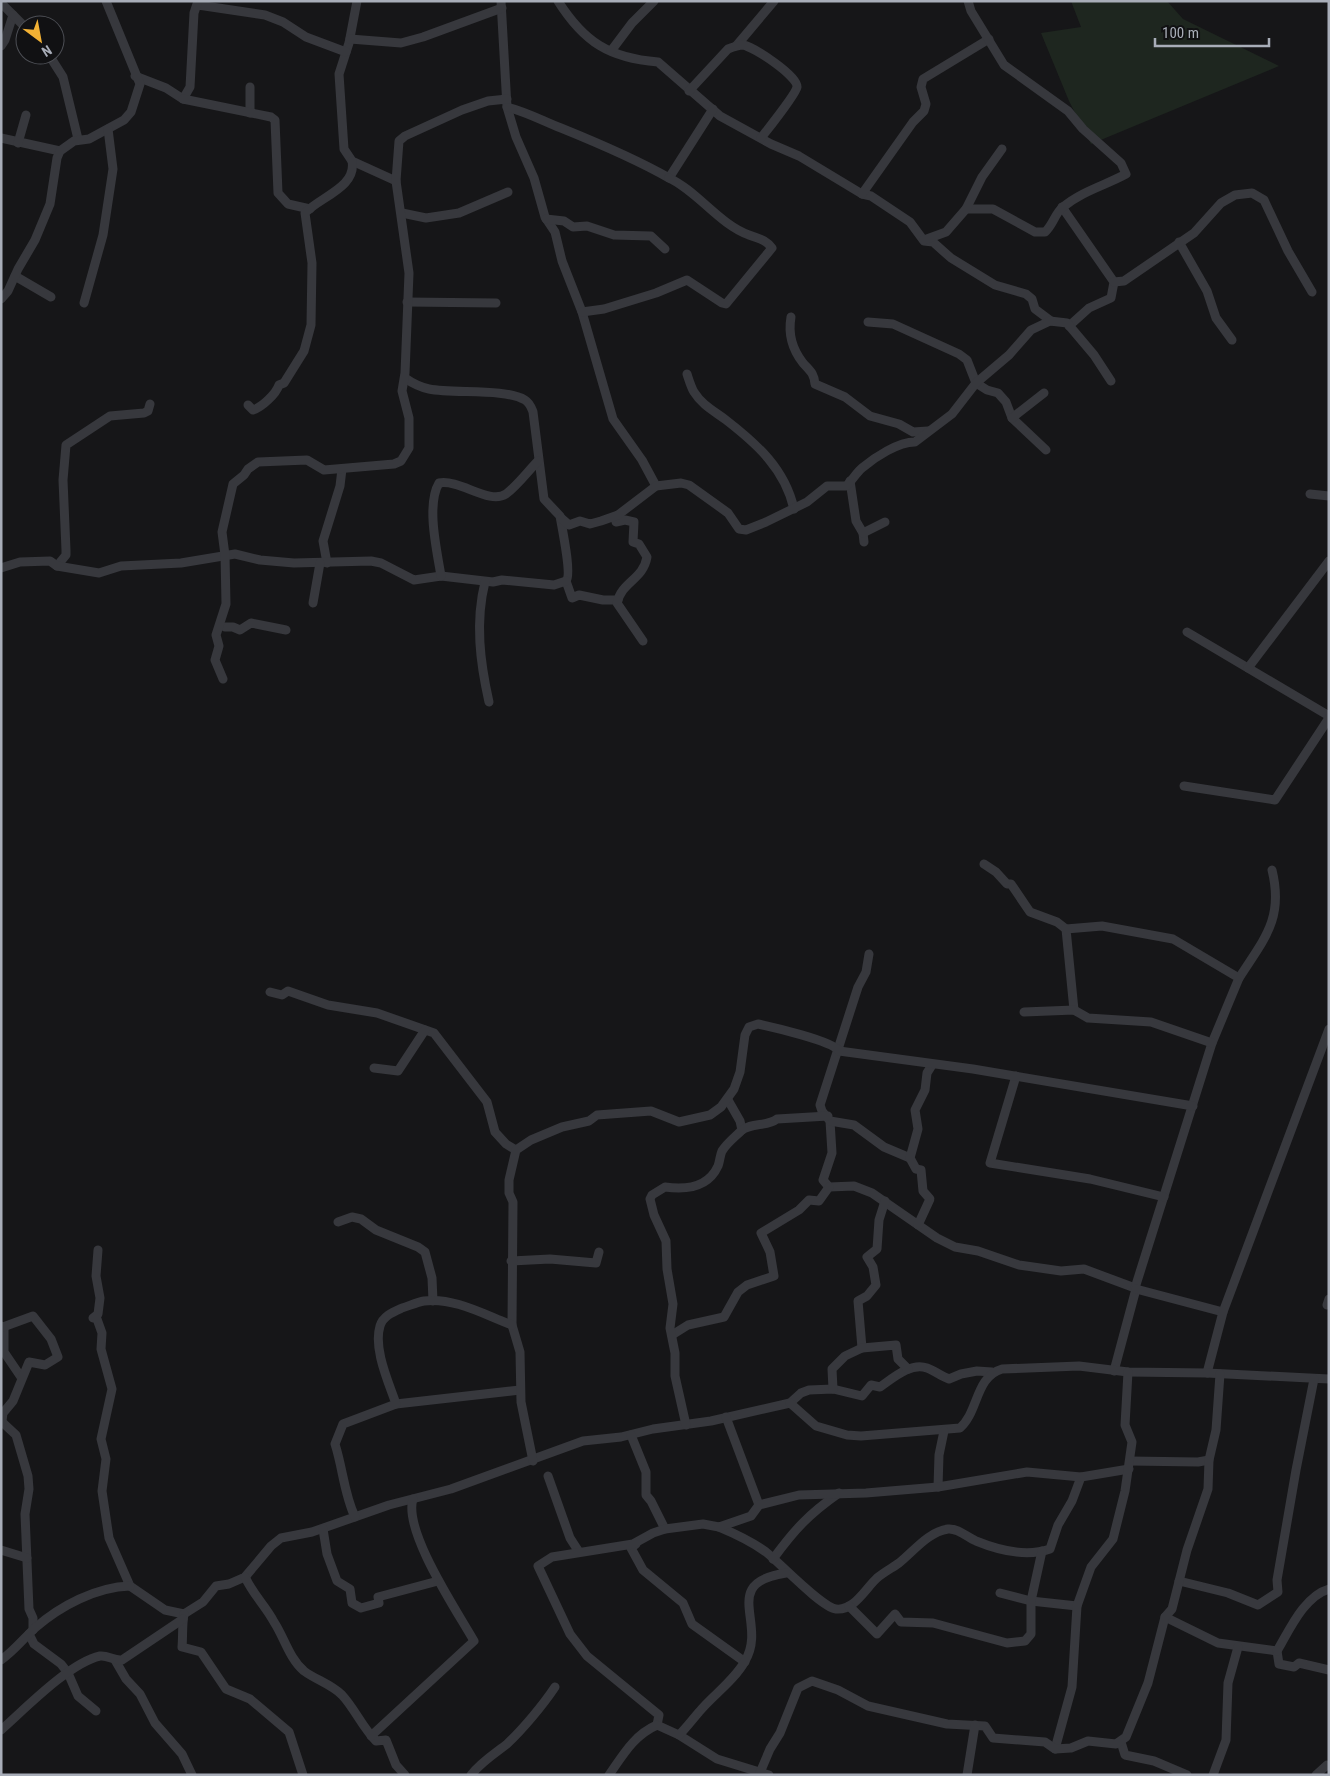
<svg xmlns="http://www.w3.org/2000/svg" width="1330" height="1776" viewBox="0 0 1330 1776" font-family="'Roboto Condensed',sans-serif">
<rect width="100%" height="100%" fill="#161618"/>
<path fill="#1e261f" d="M1071,1H1167L1183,19L1279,66L1091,144L1069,101L1041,33L1081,27Z"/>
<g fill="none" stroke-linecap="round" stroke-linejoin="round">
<g stroke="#37383d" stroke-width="9">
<path d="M357,1L349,43L339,74L344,149L352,161L396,181"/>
<path d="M501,1L507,107L516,137L534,178L545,217L555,232L562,261L582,312L613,419L642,460L656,486"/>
<path d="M558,1C584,42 609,58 658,62L720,116L771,144L799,156L862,194L871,196L910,222L924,241L933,242L951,258L995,285L1026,294L1032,299L1035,309L1051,321"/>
<path d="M1,3L13,15L5,40L1,46"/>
<path d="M198,5L265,15L283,22L306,37L346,52"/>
<path d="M13,15L25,27"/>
<path d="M350,39L401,43L423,37L502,8"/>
<path d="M737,45L774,1"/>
<path d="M611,51L632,23L654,1"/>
<path d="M49,55L63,77L78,139"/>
<path d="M135,76L166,88L183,99L190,87L194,13L198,1"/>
<path d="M250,87V113"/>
<path d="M689,91L728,49C733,47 738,45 743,45C754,47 798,76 797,87C796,94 768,129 761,138"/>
<path d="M183,99L271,117L275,120L278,193L288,204L310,209"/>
<path d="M507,107C527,112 543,121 561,128C598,143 634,158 669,178L713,109"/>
<path d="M1,138L60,151"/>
<path d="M18,143L26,115"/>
<path d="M862,194L913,122L924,111L926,104L921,87L923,79L989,39"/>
<path d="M1062,207L1114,282L1111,298L1089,308L1069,326"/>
<path d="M966,209H993L1035,232H1045C1053,225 1055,213 1063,207C1082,191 1106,185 1126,174L1121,163L1083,129L1068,111L1004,65L971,11L968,1"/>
<path d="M402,213L426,218L459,213L508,192"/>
<path d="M546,219L564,221L573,227L587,226L614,235L651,236L665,249"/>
<path d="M924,240L946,232L966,209L982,177L1002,149"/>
<path d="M1179,242L1207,291L1216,318L1232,340"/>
<path d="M15,276L51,297"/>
<path d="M1114,282L1124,281L1194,233L1221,203L1235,195L1252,193L1264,200L1288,251L1312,292"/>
<path d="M1,299L8,291L18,269L35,240L50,204L57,158L60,151L74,141L89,139L124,120L131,112L140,84L106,1"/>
<path d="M407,302L496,303"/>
<path d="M84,303L103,235L113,169L108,129"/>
<path d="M582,312L604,309L656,293L687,280L722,303L726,304L772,248C765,239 759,239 749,235C720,225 697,191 669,178"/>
<path d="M791,317C788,334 792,349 803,363C810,371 814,373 815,384L845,397L870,416L899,424L913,432L928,431"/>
<path d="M868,322L893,324L959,354L967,360L976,383L987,390L998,393L1006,402L1012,418L1046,450"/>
<path d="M687,374C689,380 691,387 694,392C702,405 714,411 726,420C757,444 785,469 794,509"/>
<path d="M405,378C412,383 420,387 429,389C454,394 505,388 525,400C530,403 531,407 533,412L544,499L560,516C562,528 572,575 566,581L572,598L579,595L603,600H618"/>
<path d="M248,405L253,410C262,407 276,394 279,385L284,383L304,351L311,325L312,263L305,213C320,197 357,187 352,161"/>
<path d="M1012,418L1044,393"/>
<path d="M850,481L856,521L863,533L864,542"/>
<path d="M1310,494L1329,496"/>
<path d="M618,515L616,522L625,520L634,522L633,542L639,544L647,557C643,580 622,581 617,603L643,641"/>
<path d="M561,518L569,525L580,521L590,524L601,521L618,515L656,486L681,483L689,485L728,513L739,529L746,530L766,522L807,502L827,486H846C852,481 856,473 862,468C875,457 898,442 915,442L952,414L976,383L1009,355L1031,330L1050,321L1067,323L1094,355L1111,381"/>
<path d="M863,533L885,522"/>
<path d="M327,563L323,541L340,486L342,469"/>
<path d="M57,566L66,555V550L63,480L66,445L110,416L144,413L148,411L150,404"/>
<path d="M1,568L20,562L50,561L57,566L99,573L121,566L181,563L235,554L260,560L294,563L371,561L381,563L414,580L441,576L493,582L502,580L554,585L566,581"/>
<path d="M441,576C437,551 426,505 439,483C460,479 489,505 506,494C518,485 528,471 538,461"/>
<path d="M485,582C475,622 480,662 489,702"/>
<path d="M313,603L320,563"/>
<path d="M225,627H233L240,630L251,623L286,630"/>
<path d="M1187,632L1329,716"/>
<path d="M1248,668L1329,561"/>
<path d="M223,679L215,660L219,646L216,635L226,604L225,555L222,532L233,484L244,475L248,469L258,462L307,460L324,470L394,464L401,461L409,448V418L402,391L405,373L409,273L396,181L399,141L405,136L462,110L488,101L507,99"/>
<path d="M1184,786L1275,800L1329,718"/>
<path d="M984,864L996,872L1007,884H1011L1030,912L1057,922L1066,929"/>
<path d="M869,954L866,972L858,987L820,1105L822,1111L830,1121L832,1153L823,1180L829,1187L854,1186L872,1193L937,1238L955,1247L978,1251L1019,1265L1061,1271L1084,1269L1135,1288"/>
<path d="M1239,978C1264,939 1284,919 1272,870"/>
<path d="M270,992L282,995L288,991L328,1005L377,1013L434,1033L487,1102L495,1132L506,1144L516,1150"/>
<path d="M1074,1010L1066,929L1102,926L1173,939L1239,978L1212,1043L1135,1288L1136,1289L1114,1371"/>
<path d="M1024,1012L1074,1010L1088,1018L1151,1022L1212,1043"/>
<path d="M374,1068L398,1071L425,1030"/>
<path d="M1016,1076L990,1163L1090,1179L1164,1197"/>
<path d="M728,1100L740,1121L742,1130"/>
<path d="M830,1121L854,1125L884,1147L910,1158"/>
<path d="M338,1222L352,1217L361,1219L376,1230L418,1247L425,1252L432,1278L433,1301"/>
<path d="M918,1225L930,1199L923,1191L921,1170L916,1169L910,1158L918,1129L915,1110L925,1090L927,1073L932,1065"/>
<path d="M98,1250L96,1276L100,1298L98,1314L93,1318L97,1319L102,1333L101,1349L112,1389L101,1439L106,1459L102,1491L109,1538L130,1586L165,1610L184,1614L203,1602L216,1586L229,1584L245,1577L271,1546L281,1538L312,1532L389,1505L451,1489L583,1441L621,1437L653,1429L711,1421L790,1403L801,1393L809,1390L833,1389L862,1396L871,1385L880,1387C893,1378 911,1362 927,1368C935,1371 941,1376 949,1379L961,1374L977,1371L992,1372"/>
<path d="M511,1261L550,1259L596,1263L599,1252"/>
<path d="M1136,1289L1223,1312"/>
<path d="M1327,1305L1329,1299"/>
<path d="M1,1326L4,1329V1352L21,1377"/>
<path d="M672,1335L688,1325L724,1317L738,1292L747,1285L774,1276L770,1252L761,1233L799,1210L809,1200L819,1201L829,1187"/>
<path d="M862,1348L858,1301L867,1296L876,1285L873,1267L867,1257L877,1249L879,1220L885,1201"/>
<path d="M1207,1373L1223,1312L1329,1029"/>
<path d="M833,1389L832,1369L845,1356L862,1348L896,1345L898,1359L908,1369"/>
<path d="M790,1403L816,1426L847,1435L861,1436L960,1428C979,1411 975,1377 1002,1369L1079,1366L1128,1372L1207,1373L1329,1379"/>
<path d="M396,1404L520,1390"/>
<path d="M726,1417L759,1505"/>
<path d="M1,1421L16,1435L28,1476L29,1489L25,1514L29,1609L33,1618V1630"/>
<path d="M2,1421L3,1413L13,1401L29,1362L45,1365L58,1357L51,1339L33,1316L3,1327"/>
<path d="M686,1425L675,1376V1353L670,1328L673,1304L667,1269L666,1241L654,1215L650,1199L652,1195L665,1187C686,1190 708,1188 718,1166C720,1161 720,1155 722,1151C727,1143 735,1137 741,1131C751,1122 767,1127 777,1119L828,1116"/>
<path d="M631,1435L646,1472V1495L651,1501L665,1529"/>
<path d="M533,1461L521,1402L520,1352L512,1325L513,1202L509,1193V1180L516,1150L531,1140L562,1127L589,1121L597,1115L651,1111L679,1122L710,1115L721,1107L734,1089L740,1072L745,1035L749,1027L758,1024C772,1027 833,1041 839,1051L973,1069L1193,1106"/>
<path d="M1130,1461L1198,1462L1209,1460"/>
<path d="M548,1476L570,1538L579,1552"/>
<path d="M938,1487L939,1455L944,1431"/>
<path d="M355,1517C344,1494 343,1469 335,1444L343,1424L396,1404C389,1383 373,1349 380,1326C383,1316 393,1312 402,1308C409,1306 417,1302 424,1301C454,1297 485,1315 512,1325"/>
<path d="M719,1527C736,1534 751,1541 766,1552C780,1563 821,1607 836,1609C854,1611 865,1589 877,1578C884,1572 892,1568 899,1563C914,1551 928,1532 948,1529C958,1528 967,1537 976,1541C998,1550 1027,1557 1050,1549L1058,1525L1072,1501L1081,1477"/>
<path d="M323,1529L327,1554L337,1581L350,1589L352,1603L361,1608L379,1603L378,1597L438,1581"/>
<path d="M636,1544L631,1548L643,1570L683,1603L692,1624L745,1662"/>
<path d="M1,1550L27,1558"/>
<path d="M773,1559C795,1529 809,1514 839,1493"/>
<path d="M245,1577C254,1596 265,1605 274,1622C284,1637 289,1658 304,1671C316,1680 331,1684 342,1695C355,1709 362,1727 376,1741L386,1740L396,1765L405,1775"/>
<path d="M1179,1581L1228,1593L1258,1605L1278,1592L1277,1580L1296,1470L1314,1379"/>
<path d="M1000,1593L1031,1601L1077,1606"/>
<path d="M849,1606L877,1634L895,1614L901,1622L933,1623L1007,1643L1025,1641L1031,1634V1601L1042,1551"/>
<path d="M184,1614C182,1625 183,1637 182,1647L201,1652L226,1689L250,1699L289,1732L303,1775"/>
<path d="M1165,1617L1218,1643L1277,1651L1279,1664L1294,1667L1299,1663L1329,1670"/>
<path d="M29,1634L34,1644L61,1664L68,1673L78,1696L96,1711"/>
<path d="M1277,1651C1289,1631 1304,1596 1329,1589"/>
<path d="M1,1660C14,1651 24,1638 35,1628C60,1606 96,1587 130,1586"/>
<path d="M115,1660L126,1679L140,1694L155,1723L182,1754L192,1775"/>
<path d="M657,1725L659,1715L587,1656L570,1634L538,1566L552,1557L633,1544L653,1533L665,1529L703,1524L719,1527L751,1516L759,1505L799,1495L866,1493L938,1487L1027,1472L1081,1477L1129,1469"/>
<path d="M1,1730C25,1709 69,1663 100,1656C108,1655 114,1661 122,1660L183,1619"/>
<path d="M679,1735L717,1759L769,1775"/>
<path d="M371,1736L474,1641C457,1611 403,1531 413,1499"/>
<path d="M1121,1742L1125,1755L1154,1761L1187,1775"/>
<path d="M1055,1749L1072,1687L1077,1606L1091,1567L1113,1539L1125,1491L1132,1442L1125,1425L1128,1372"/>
<path d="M471,1775C481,1762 494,1754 507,1744C523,1729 543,1705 555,1687"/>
<path d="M609,1775C623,1755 634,1735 657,1725L679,1735C687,1727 692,1720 699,1712C713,1695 734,1681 745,1661C768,1623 719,1583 786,1573"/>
<path d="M759,1775L770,1749L780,1733L798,1688L812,1681L838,1690L868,1706L947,1724L985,1726L993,1738L1045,1742L1055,1749L1071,1748L1088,1741L1116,1744L1126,1737L1148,1683L1165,1617L1172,1609L1187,1550L1208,1489L1209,1460L1216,1430L1220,1374"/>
<path d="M967,1775L975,1725"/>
<path d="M1213,1775L1226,1740L1228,1683L1238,1647"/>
<path d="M1316,1775L1327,1765L1329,1766"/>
</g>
</g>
<rect width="1330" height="1776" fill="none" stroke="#a8adb8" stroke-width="5"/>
<g transform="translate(40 40) rotate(148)"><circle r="24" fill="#111113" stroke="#4d4f55"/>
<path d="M0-4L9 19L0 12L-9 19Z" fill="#f2b134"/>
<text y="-8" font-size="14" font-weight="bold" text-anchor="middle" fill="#a8adb8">N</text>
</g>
<path d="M1155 38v8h114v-8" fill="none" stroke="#a8adb8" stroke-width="2.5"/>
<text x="1162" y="38" font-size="15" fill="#a8adb8" stroke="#111113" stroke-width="4" paint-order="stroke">100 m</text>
</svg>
